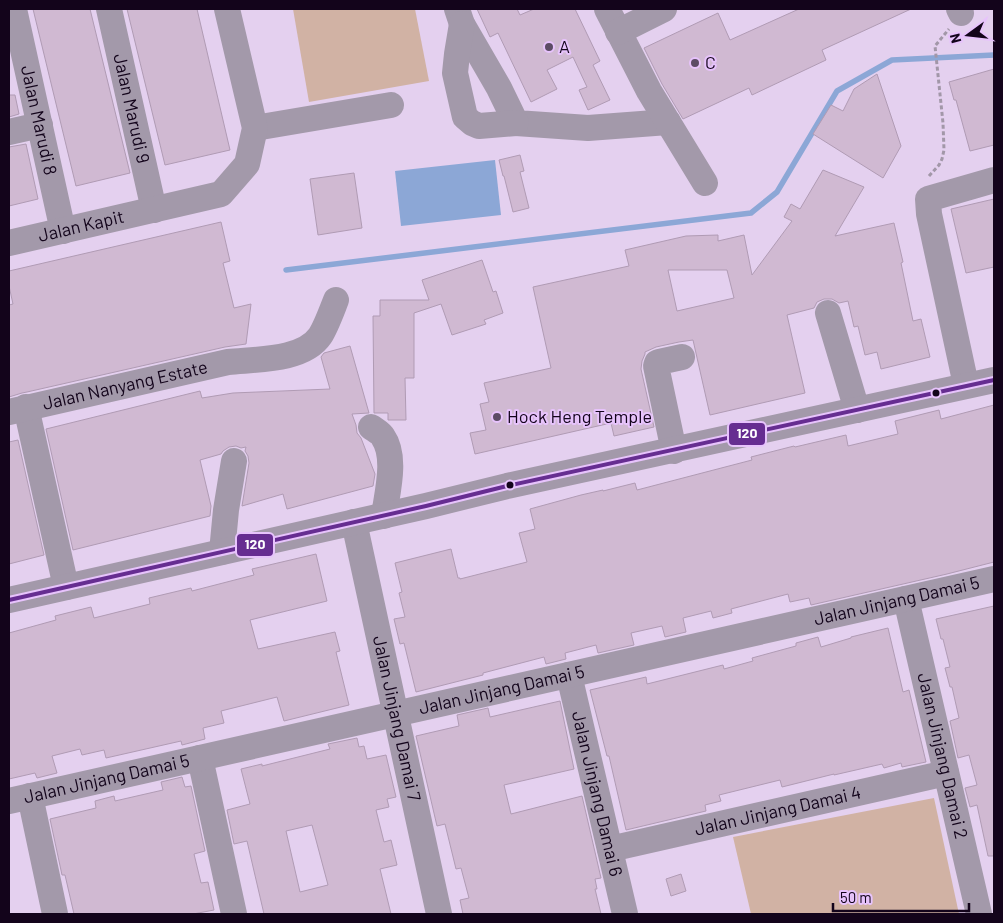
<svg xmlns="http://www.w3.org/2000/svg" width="1003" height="923" viewBox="0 0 1003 923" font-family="Barlow,sans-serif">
<rect width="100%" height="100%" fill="#e4d0ef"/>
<g fill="#d1b2a4">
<path d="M293,9H415L429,81L309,102Z"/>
<path d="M934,798L959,914H751L733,837Z"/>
</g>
<path fill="#8ca7d6" d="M495,160L501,215L401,226L395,171Z"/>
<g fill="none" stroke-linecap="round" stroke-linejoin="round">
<path stroke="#8ca7d6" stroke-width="5.5" d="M286,270L751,213L777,192L837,91L892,60L994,55"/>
</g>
<g fill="#d0b9d2" stroke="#b09bb4" fill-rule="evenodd">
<path d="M33,9H90L130,173L76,186Z"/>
<path d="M127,9H197L230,150L165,165Z"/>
<path d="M477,9H517L520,15L534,9H575L600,61L593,65L610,100L588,110L579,90L587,87L573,57L547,70L557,89L531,102L498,33L490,37Z"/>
<path d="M799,9H911L822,50L826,60L752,95L749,88L683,119L662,84L644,48L718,13L730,40Z"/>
<path d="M994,69V145L970,151L956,100H954L949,82Z"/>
<path d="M877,74L901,146L883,178L813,134L831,105L843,111L854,89Z"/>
<path d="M9,95H15L19,114L9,117Z"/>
<path d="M26,144L38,199L9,206V147Z"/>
<path d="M520,155L524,171L520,172L529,208L513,212L504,176H503L499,160Z"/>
<path d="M823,170L864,187L835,236L894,223L903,262L901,263L913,321L921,319L930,357L881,369L877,352L865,355L858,326L854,327L848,301L839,303L832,299H824L817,302L814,308L787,315L805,393L710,415L693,340L679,342L656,347L645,352V354L642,361L641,369L654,427L614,436L611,423L475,454L470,433L486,430L480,404L489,402L484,383L551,368L533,287L629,266L625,250L686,236L718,235V241L744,235L752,275L792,221L784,217L791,204L800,209ZM668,270H727L734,298L677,311Z"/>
<path d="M354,173L362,228L318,235L310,179Z"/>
<path d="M994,199V267L966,273L951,209Z"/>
<path d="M221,222L230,261L223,263L234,308L251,304L246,344L225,347L27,392L22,393L9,397V305L13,304L9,286V271Z"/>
<path d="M482,260L493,292L496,291L503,313L484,320L486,324L452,335L441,304L414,313V378H405L406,420H388V413H374L373,316H380V300H429L422,280Z"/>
<path d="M350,346L369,413L352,414L356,425L357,433L361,438L375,474L373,486L287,509L283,494L242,506L249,463L248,456L245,451L246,447L241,448L236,446L229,447L223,451L221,454L200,460L211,506L210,516L73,550L46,429L200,391L202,398L233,393L330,389L321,357L324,353Z"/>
<path d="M994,405V562L947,574L811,605L809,598L790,602L788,594L731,609L732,613L713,618L711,611L683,618L686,632L665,637L662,626L631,633L634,645L598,653L596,645L565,653L566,659L546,664L544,657L483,673V675L416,692L404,643L400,644L394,619L405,617L399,593L402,592L395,563L451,549L458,578H460V579L527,562L519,533L535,529L530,509L581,495L603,490V491L635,483L637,490L752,460L751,457L794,446L795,447L846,435L848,446L898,434L895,421L939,410L941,419Z"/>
<path d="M18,440L44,555L9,564V442Z"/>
<path d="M316,554L327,601L250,620L258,649L335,632L340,651L336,652L349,705L284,721L277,697L221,711L224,723L203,728L205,739L182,745L181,741L106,758L104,750L82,755L80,749L52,756L57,773L37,778L35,773L9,779V633L56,620L55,616L91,607L94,618L150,604L149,598L191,588L192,591L254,575L252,569Z"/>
<path d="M994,606V856H988L977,805L970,807L965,788L977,785L969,755L958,758L950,721L959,718L952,687H950L945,668L950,667L943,639H941L936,619Z"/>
<path d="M888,628L903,692L909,690L926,762L902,767L901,763L884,768L882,764L834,775V774L782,787L780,780L719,795L721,801L705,805L706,811L626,830L609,756H607L590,690L646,677L647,684L723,665L724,669L753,661L752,658L796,646V643L818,637L821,647L851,638V637Z"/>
<path d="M560,701L574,769L504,785L511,814L582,796L601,878L595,879L597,889H595L601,914H463L460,900L469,898L461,868L456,869L445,824L437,826L416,736L459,726L457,715L488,708L490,717Z"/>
<path d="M357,738L359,747L364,746L367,759L386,755L396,797L387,799L389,807L376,810L384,842L391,840L397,865L380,869L391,914H264L247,841L234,844L227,810L250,804L241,769L262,764V766L330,749L328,744ZM312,825L328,885L300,892L286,831Z"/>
<path d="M182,777L185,787L191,786L205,851L194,854L201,883L208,882L214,910L193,914H74L65,875H62L50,819L96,808L95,801L114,796L115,801L163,790L161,782Z"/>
<path d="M681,874L686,891L671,896L666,879Z"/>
</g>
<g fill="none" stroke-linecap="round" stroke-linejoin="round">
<path stroke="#a297a8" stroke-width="3" stroke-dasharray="4 2.5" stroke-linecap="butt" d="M929,176L939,165L942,159L944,150L943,123L935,46L949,29"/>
<g stroke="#a399aa" stroke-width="26">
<path id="s1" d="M14,9L63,231"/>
<path id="s2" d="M109,9L154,210"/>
<path d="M457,9L462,24L499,88L516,123L588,128L668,122"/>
<path d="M607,9L649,91L705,183"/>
<path d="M959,9L961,13"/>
<path d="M462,24L457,54L455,73L465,117L472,123L479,126L516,123"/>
<path d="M618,32L664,9"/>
<path d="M255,128L391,105"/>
<path d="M9,132L40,125"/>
<path id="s3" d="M9,243L221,194L247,164L255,128L227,9"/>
<path d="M828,313L857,410"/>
<path d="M966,385L929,214L928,199L994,180"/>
<path d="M26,407L66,587"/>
<path id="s4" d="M9,412L228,362C255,359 303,361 320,336C326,327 332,310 336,300"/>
<path d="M371,427C375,430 381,433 383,437C397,457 387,493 384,516"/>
<path d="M674,451L656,366L657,363L659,362L682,357"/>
<path id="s5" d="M354,522L439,914"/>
<path d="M222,552L226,510L234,461"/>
<path id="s6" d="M906,599L979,914"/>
<path d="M9,600L426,506L507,486L994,380"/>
<path id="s7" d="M569,675L625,914"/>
<path d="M200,758L234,914"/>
<path d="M30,796L55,914"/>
<path id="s8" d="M9,801L994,579"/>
<path id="s9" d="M610,849L946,773"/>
</g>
<defs>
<path id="bus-1" d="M9,600L426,506L507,486L994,380"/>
</defs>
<use href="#bus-1" stroke="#e7c3fc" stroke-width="8"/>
<use href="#bus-1" stroke="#662d91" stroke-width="4"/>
</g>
<g fill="#5c4b65" stroke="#e7c3fc" stroke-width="2">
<circle cx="549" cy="47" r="5"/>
<circle cx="695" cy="63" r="5"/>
<circle cx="497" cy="417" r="5"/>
</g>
<g fill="#13041b" stroke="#e7c3fc" stroke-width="2">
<circle cx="936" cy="393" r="4.5"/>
<circle cx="510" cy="485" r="4.5"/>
</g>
<g text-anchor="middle" stroke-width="4" stroke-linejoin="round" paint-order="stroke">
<g font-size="18" fill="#13041b" stroke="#e7c3fc" text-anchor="start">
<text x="559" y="53">A</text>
<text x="705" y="69">C</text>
<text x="507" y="423">Hock Heng Temple</text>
</g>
<g font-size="18" fill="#13041b" stroke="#e7c3fc">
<text dy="6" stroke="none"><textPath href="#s2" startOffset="102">Jalan Marudi 9</textPath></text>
<text dy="6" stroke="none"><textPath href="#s1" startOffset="114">Jalan Marudi 8</textPath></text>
<text dy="6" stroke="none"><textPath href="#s3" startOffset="74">Jalan Kapit</textPath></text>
<text dy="6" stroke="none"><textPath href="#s4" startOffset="119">Jalan Nanyang Estate</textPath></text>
<text dy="6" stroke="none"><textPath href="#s8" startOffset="910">Jalan Jinjang Damai 5</textPath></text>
<text dy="6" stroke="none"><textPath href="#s8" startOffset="505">Jalan Jinjang Damai 5</textPath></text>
<text dy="6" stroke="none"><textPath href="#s5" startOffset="201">Jalan Jinjang Damai 7</textPath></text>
<text dy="6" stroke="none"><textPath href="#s6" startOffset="161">Jalan Jinjang Damai 2</textPath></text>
<text dy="6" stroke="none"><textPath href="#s8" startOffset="100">Jalan Jinjang Damai 5</textPath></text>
<text dy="6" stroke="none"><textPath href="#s7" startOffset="122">Jalan Jinjang Damai 6</textPath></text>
<text dy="6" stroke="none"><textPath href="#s9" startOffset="172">Jalan Jinjang Damai 4</textPath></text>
</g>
</g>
<g stroke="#e7c3fc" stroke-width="2">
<rect x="728" y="422" width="38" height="24" rx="5" fill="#662d91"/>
<rect x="236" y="533" width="38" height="24" rx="5" fill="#662d91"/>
</g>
<g font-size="14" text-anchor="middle" font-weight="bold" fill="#fff">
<text x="747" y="438">120</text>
<text x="255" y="549">120</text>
</g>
<rect width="1003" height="923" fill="none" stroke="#13041b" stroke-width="20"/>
<g transform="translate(968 35) rotate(255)" stroke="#e7c3fc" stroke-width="4" paint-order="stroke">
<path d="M0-4L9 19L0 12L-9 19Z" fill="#13041b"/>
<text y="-8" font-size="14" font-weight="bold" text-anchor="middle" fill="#13041b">N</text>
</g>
<path d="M833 903v8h136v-8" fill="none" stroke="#13041b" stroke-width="2.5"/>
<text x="840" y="903" font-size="15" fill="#13041b" stroke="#e7c3fc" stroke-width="4" paint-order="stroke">50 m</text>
</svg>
